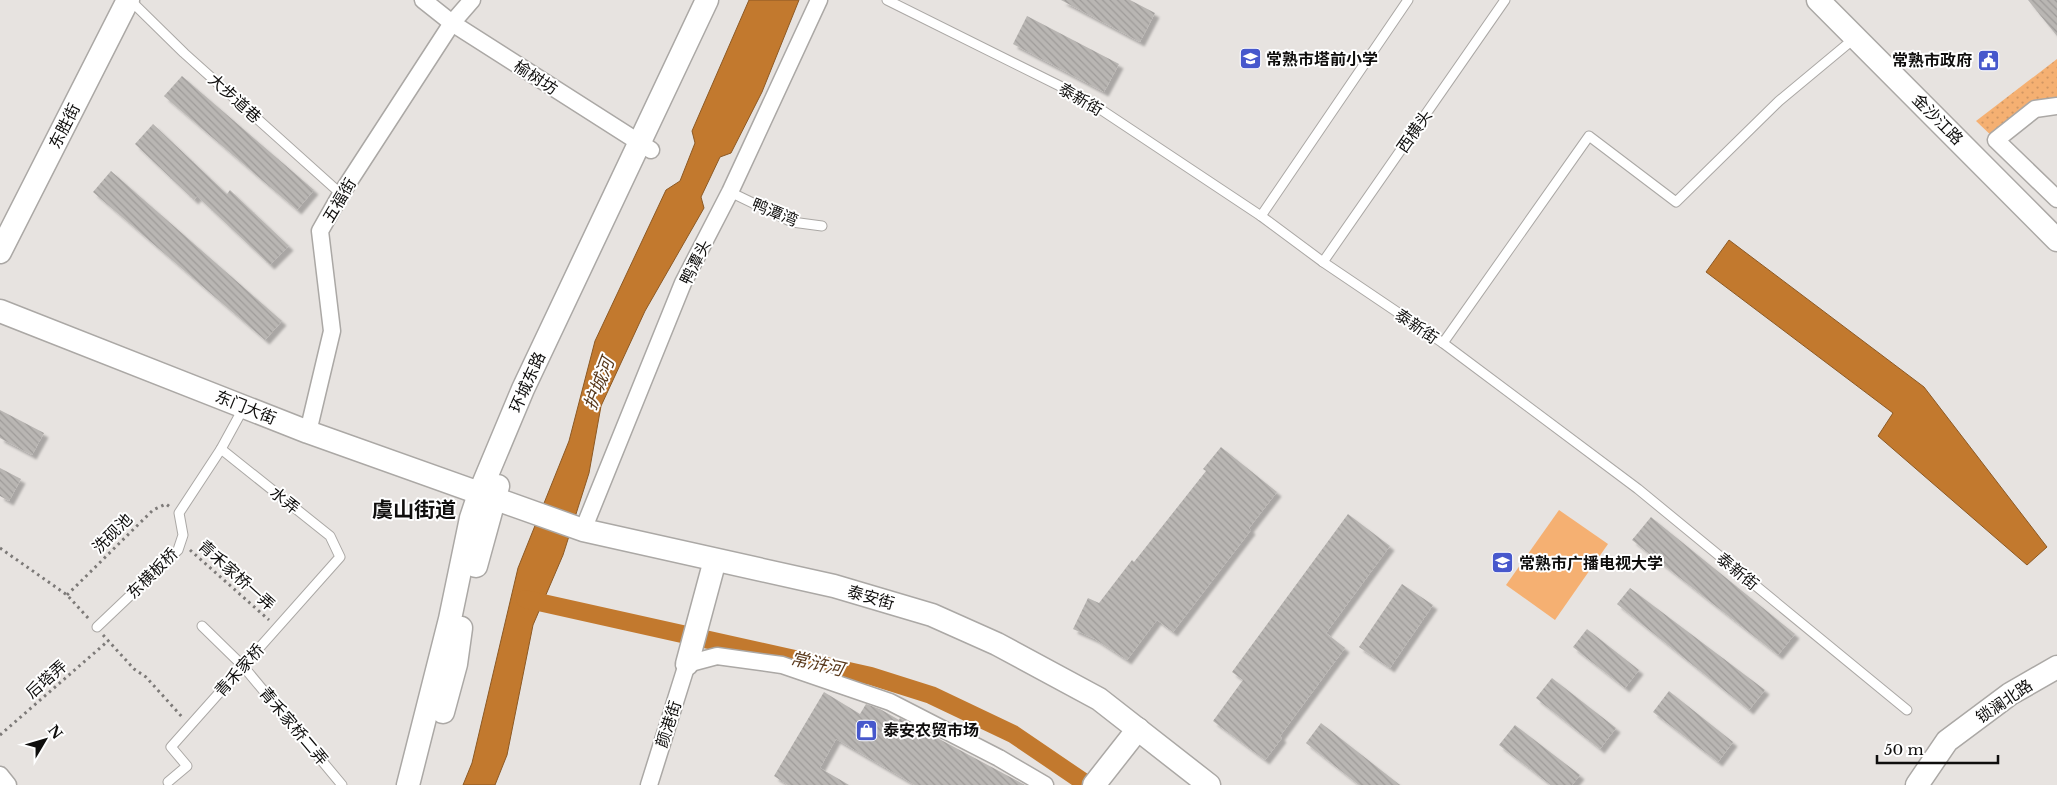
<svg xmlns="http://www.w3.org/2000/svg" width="2057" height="785" viewBox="0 0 2057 785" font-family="'Libre Baskerville','Noto Sans SC',serif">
<defs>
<pattern id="grass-dots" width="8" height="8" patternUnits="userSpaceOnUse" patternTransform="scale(1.25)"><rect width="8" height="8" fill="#f5b072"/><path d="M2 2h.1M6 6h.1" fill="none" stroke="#d19662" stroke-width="1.8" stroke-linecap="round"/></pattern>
<pattern id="building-back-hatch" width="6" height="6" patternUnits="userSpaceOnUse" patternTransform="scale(1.25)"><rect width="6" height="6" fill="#b9b6b3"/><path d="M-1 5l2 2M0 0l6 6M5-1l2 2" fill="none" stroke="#9e9b99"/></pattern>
<filter id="shadow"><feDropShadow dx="4.5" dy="4.5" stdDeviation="1" flood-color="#0004"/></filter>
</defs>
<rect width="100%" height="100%" fill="#e7e3e0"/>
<path fill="url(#grass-dots)" d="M2057,59V106L1996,140L1976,121Z"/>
<path fill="#f5b072" d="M1559,510L1608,544L1555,620L1506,585Z"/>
<g fill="#c2792e" stroke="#8c5924">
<path d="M749,0H799L762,92L731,153L720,157L701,197L704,208L645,311L601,406L589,473L563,555L533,625L507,755L495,785H463L472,763L518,568L569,441L595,341L666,190L680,181L695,143L692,131Z"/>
<path d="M1729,240L1924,387L2047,547L2027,565L1878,436L1893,413L1706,272Z"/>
</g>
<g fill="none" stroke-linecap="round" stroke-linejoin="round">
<path stroke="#c2792e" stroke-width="18" d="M525,599L871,676L931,695L1013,734L1088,785"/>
</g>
<g fill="url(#building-back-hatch)" filter="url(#shadow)">
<path d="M1061,0H1130L1155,13L1140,42Z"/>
<path d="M2028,0H2057V36Z"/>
<path d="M1027,16L1119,64L1104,92L1013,44Z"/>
<path d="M182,76L314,190L297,210L164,96Z"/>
<path d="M153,124L227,194L230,190L289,246L270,265L197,196L194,200L135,144Z"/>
<path d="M111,171L282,321L265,340L93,192Z"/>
<path d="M0,410L44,433L32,455L0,438Z"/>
<path d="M1221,447L1277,492L1249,528L1251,530L1173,632L1157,620L1127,660L1095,639L1073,629L1088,598L1099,603L1132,560L1134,562L1206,471L1203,469Z"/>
<path d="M0,468L21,479L9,501L0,496Z"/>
<path d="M1348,514L1390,546L1326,633L1345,648L1280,736L1282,738L1265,760L1213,721L1243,680L1232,672Z"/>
<path d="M1651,517L1795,634L1778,655L1632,540Z"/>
<path d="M1402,584L1433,605L1390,668L1359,647Z"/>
<path d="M1630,588L1765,690L1749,710L1617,604Z"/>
<path d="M1587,629L1639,670L1625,688L1573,647Z"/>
<path d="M1552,678L1616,728L1600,749L1536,698Z"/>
<path d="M1669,691L1733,742L1718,762L1653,712Z"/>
<path d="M824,692L860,714L866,704L880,709L899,720L900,718L1025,785H915L836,739L820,768L849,785H788L774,776Z"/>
<path d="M1321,723L1400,785H1359L1306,743Z"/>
<path d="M1515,725L1580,775L1572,785H1551L1499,745Z"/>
</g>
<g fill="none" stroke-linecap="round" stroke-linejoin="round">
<defs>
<g id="lane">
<path d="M130,0L184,53L341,194"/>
<path d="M887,0L1082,97L1261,216L1323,262L1443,343L1638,489L1907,710"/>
<path d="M730,192L792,222L822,226"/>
<path d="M1261,216L1408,0"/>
<path d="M1323,262L1505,0"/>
<path d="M1443,343L1589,136L1676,202L1779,101L1856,37"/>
<path d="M202,626L243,666L342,785"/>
<path d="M97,627L178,550L183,535L179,513L221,449L244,407"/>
<path d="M168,782L187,766L171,747L340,557L330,536L221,449"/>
</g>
<g id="street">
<path d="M423,0L452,23L651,150"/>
<path d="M2057,106L2035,109L1996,140L2057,199"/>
<path d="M308,432L332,331L320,231L341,194L452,23L472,0"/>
<path d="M583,530L683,283L730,192L819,0"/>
<path d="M0,775L8,785"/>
<path d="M649,785L687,664L717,656L782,665L890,702L999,758L1045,785"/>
</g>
<g id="secondary">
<path d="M1818,0L2057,240"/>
<path d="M0,252L128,0"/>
<path d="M0,311L308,432L583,530L834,586L932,615L997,644L1099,699L1209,785"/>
<path d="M476,566L498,486"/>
<path d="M687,664L715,560"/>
<path d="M443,712L456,664L461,628"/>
<path d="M408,785L450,619L471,518L479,494L523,389L707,0"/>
<path d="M1094,785L1138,729"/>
<path d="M1917,785L1947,741L2010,694L2057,667"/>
</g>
</defs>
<use href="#lane" stroke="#aba8a5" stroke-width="11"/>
<use href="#street" stroke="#aba8a5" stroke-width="19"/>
<use href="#secondary" stroke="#aba8a5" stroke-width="25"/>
<g stroke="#7d7a78" stroke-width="3" stroke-dasharray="2.5 4" stroke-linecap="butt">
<path d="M0,548L67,595L89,619"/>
<path d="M190,550L269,620"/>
<path d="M67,595L153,510L166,504L170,507"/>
<path d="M103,635L134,669L146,677L183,718"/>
<path d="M0,735L108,641"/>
</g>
<use href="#lane" stroke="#fff" stroke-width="9"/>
<use href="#street" stroke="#fff" stroke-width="16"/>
<use href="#secondary" stroke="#fff" stroke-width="22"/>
</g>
<defs>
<symbol id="school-square" viewBox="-11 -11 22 22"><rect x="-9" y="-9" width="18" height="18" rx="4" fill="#4758cc" stroke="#fff"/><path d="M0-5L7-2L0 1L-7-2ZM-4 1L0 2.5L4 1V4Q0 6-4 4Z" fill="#fff"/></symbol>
<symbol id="civic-square" viewBox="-11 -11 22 22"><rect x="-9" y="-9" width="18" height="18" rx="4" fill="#4758cc" stroke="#fff"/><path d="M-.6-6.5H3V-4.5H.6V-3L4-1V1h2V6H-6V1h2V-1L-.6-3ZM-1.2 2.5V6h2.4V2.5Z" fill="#fff"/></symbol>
<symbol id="university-square" viewBox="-11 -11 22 22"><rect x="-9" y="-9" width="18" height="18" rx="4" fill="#4758cc" stroke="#fff"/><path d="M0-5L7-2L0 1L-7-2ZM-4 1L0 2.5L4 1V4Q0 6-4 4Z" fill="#fff"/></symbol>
<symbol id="shop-square" viewBox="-11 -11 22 22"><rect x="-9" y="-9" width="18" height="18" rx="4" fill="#4758cc" stroke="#fff"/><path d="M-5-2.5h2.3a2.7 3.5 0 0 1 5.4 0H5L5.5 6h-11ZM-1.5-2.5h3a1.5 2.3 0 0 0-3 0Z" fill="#fff"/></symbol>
</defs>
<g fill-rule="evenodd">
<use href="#school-square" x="1238" y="46" width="25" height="25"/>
<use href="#civic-square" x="1976" y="48" width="25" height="25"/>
<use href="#university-square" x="1490" y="550" width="25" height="25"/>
<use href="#shop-square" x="854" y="718" width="25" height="25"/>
</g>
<g text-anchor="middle" stroke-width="4" stroke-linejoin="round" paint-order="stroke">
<g font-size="16" font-weight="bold" fill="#0f0e0d" stroke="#fff" text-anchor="start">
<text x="1266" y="65">常熟市塔前小学</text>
<text x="1972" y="66" text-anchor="end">常熟市政府</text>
<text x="1519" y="569">常熟市广播电视大学</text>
<text x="883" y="736">泰安农贸市场</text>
</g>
<g font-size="16" fill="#0f0e0d" stroke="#fff">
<text transform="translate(536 77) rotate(33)" y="6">榆树坊</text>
<text transform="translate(235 98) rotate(42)" y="6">大步道巷</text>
<text transform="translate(1081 99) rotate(30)" y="6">泰新街</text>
<text transform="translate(1938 119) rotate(45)" y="6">金沙江路</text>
<text transform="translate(64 126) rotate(-63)" y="6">东胜街</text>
<text transform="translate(1414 131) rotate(-55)" y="6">西横头</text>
<text transform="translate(339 200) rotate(-59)" y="6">五福街</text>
<text transform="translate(775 212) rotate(22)" y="6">鸭潭湾</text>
<text transform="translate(695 262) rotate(-63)" y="6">鸭潭头</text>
<text transform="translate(1417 326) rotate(34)" y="6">泰新街</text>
<text transform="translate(527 382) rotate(-66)" y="6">环城东路</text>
<text transform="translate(246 407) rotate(22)" y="6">东门大街</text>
<text transform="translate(285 500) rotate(39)" y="6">水弄</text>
<text transform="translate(112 533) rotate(-45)" y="6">洗砚池</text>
<text transform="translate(1738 571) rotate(39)" y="6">泰新街</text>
<text transform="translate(152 573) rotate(-45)" y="6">东横板桥</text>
<text transform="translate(237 575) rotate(42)" y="6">青禾家桥一弄</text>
<text transform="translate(871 597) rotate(16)" y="6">泰安街</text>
<text transform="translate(239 670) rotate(-48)" y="6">青禾家桥</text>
<text transform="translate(46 679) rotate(-41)" y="6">后塔弄</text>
<text transform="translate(2004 701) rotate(-34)" y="6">锁澜北路</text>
<text transform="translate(668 724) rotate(-72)" y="6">颜港街</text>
<text transform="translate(294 726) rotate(50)" y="6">青禾家桥二弄</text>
</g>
<g font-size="18" font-style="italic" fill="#5b3b1e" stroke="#fff">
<text transform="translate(599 384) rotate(-69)" y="6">护城河</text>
<text transform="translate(817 664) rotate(13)" y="6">常浒河</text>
</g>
<g font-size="21" font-weight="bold" fill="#0f0e0d" stroke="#fff">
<text x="414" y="517">虞山街道</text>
</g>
</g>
<g transform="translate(45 740) rotate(52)" stroke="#ffffff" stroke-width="4" paint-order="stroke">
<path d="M0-4L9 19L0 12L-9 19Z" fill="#0f0e0d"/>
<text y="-8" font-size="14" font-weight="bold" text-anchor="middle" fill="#0f0e0d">N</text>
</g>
<path d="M1877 755v8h121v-8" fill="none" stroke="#0f0e0d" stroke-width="2.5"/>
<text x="1884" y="755" font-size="15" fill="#0f0e0d" stroke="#ffffff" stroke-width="4" paint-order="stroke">50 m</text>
</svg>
